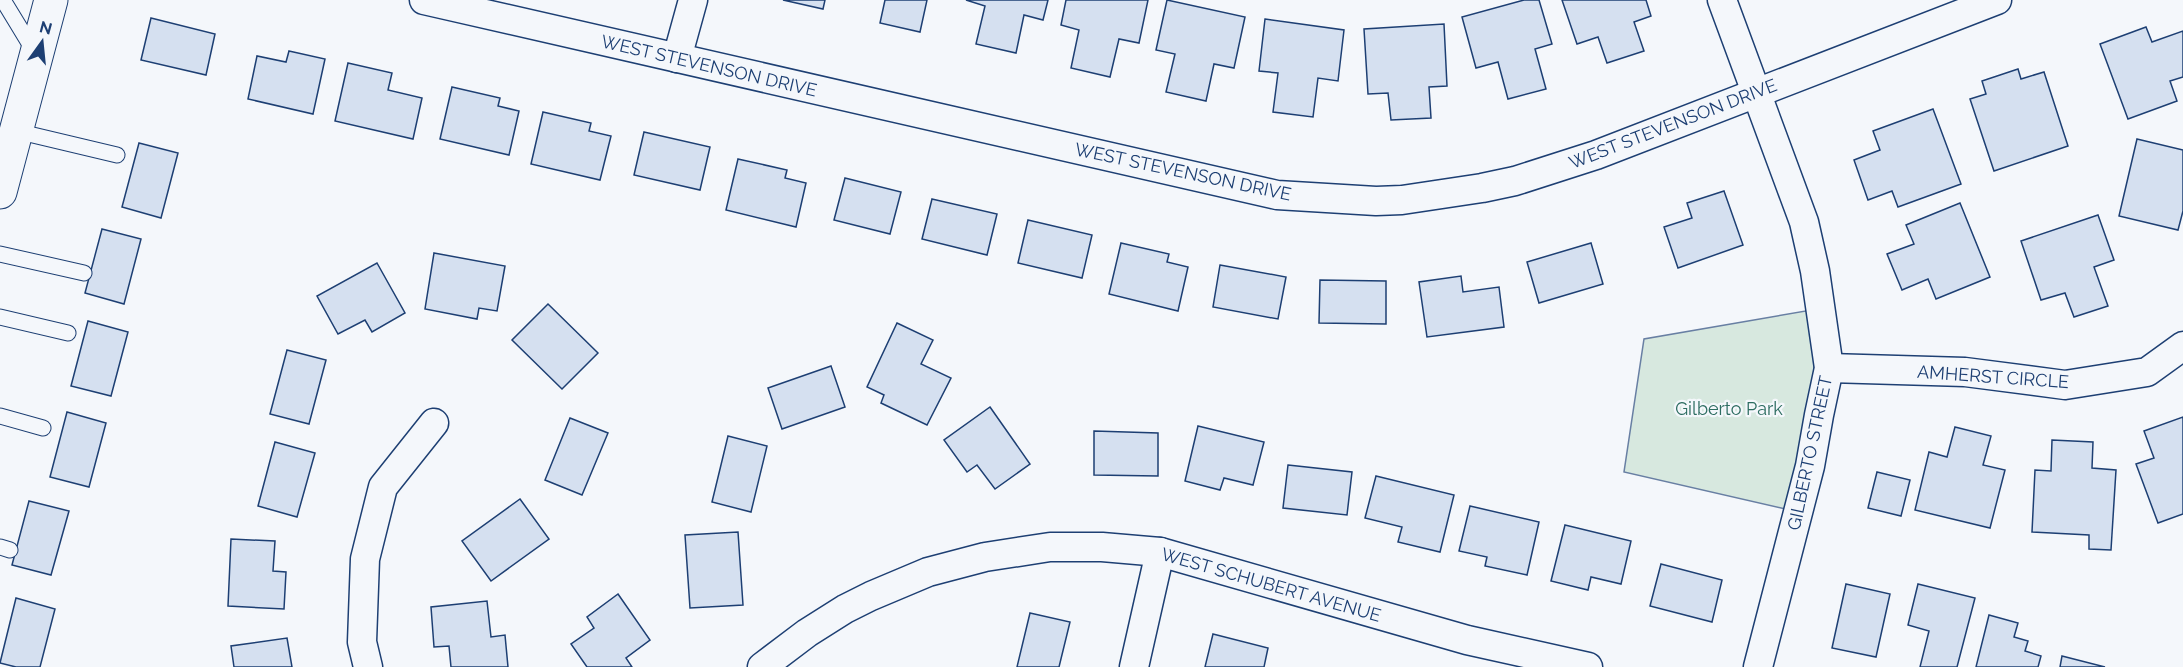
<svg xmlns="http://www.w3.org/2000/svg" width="2183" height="667" viewBox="0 0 2183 667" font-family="Raleway,sans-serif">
<rect width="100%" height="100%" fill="#f4f7fb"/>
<path fill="#d7e8df" stroke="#687fa3" stroke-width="1.5" d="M1817,309L1824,369L1794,511L1624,472L1644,339Z"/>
<g fill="#d5e0f0" stroke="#1d3f73" stroke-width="1.5">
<path d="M783,0H825L823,9Z"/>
<path d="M885,0H927L920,32L880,23Z"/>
<path d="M966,0H1048L1043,20L1024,15L1016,53L976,44L985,6Z"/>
<path d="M1066,0H1148L1139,43L1119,39L1110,77L1071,68L1079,30L1061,25Z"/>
<path d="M1167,0L1245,17L1234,68L1214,64L1206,101L1166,92L1175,54L1156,50Z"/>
<path d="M1524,0H1539L1552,44L1535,49L1546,89L1508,99L1498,62L1476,68L1462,17Z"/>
<path d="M1562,0H1646L1651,16L1634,22L1644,51L1607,63L1598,37L1577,44Z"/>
<path d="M151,18L215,34L206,75L141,60Z"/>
<path d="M1265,19L1344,30L1338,81L1318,78L1313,117L1273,112L1278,73L1259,71Z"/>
<path d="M1444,24L1447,86L1429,87L1431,118L1391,120L1388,93L1368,94L1364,29Z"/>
<path d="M2146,27L2152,42L2183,31V77L2170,81L2177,101L2128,119L2100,44Z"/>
<path d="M289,51L325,59L313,114L248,99L257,56L286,62Z"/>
<path d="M348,63L392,73L388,90L422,98L413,139L335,121Z"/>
<path d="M2018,69L2021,79L2044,72L2068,146L1994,171L1970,99L1986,94L1982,81Z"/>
<path d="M452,87L500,98L498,106L519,111L509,155L440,139Z"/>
<path d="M1933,109L1961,184L1898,207L1892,191L1868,200L1854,160L1880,150L1873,131Z"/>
<path d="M543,112L591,123L589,131L611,136L600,180L531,164Z"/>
<path d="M644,132L710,147L700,190L634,175Z"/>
<path d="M2137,139L2183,150V211L2178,230L2119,216Z"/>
<path d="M139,143L178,153L161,218L122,207Z"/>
<path d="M738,159L787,170L785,178L806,183L796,227L726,210Z"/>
<path d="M845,178L901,192L890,234L834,220Z"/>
<path d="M1724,191L1743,245L1678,268L1664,227L1692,218L1687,203Z"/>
<path d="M932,199L997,214L987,255L922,239Z"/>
<path d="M1960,203L1990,277L1936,299L1928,279L1902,290L1887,254L1914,244L1906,225Z"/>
<path d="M2098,215L2114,260L2094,267L2108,306L2074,317L2065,293L2041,300L2021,241Z"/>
<path d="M1028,220L1092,235L1082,278L1018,263Z"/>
<path d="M102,229L141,239L124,304L85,293Z"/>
<path d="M1121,243L1169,254L1167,262L1188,267L1178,311L1109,294Z"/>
<path d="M1591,243L1603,284L1539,303L1527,262Z"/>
<path d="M434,253L505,266L497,311L479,308L477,319L425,309Z"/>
<path d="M377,263L405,313L372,332L365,320L338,334L317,296Z"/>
<path d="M1220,265L1286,277L1278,319L1213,307Z"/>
<path d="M1461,276L1463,292L1499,287L1504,327L1427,337L1419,282Z"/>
<path d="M1320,280L1386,281V324L1319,323Z"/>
<path d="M548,304L598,353L562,389L512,340Z"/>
<path d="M88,321L128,332L111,396L71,386Z"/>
<path d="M897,323L933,340L921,364L951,378L927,425L881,403L884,395L867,387Z"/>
<path d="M287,350L326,360L309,424L270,414Z"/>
<path d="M831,366L845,407L782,429L768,388Z"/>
<path d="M990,407L1030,464L995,489L977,465L967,472L944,440Z"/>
<path d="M67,412L106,423L89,487L50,477Z"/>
<path d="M2183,417V514L2158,523L2136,464L2154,458L2144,431Z"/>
<path d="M570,418L608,433L582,495L545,480Z"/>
<path d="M1198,426L1264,442L1253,485L1224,478L1220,490L1185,481Z"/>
<path d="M1955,427L1991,436L1983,465L2005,470L1990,528L1915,510L1929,452L1947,457Z"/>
<path d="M1094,431L1158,433V476L1094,475Z"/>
<path d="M728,436L767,446L751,512L712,502Z"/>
<path d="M2052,440L2093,442L2092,468L2116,470L2111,550L2089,549V535L2032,532L2035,470L2051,471Z"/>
<path d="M275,442L315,453L297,517L258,506Z"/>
<path d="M1288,465L1352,472L1347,515L1283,508Z"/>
<path d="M1877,472L1910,480L1901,516L1868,508Z"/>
<path d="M1376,476L1454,495L1440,552L1398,542L1402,527L1365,518Z"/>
<path d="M520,499L549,539L491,581L462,541Z"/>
<path d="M29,501L69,511L51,575L12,565Z"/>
<path d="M1470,506L1539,522L1527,575L1485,566L1487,557L1459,551Z"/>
<path d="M1565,525L1631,541L1621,584L1591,577L1588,590L1551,581Z"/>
<path d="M738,532L743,605L690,608L685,535Z"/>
<path d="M231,539L275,541L273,571L286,572L284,609L228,606Z"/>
<path d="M1661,564L1722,580L1712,622L1650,606Z"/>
<path d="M1846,584L1890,594L1876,657L1832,648Z"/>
<path d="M1918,584L1975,598L1957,667H1920L1929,631L1908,625Z"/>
<path d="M618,594L650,640L626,658L632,667H587L571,644L594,628L587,617Z"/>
<path d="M16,598L55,609L40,667H16L0,663Z"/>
<path d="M487,601L491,637L505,635L508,667H451L449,646L434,647L431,607Z"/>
<path d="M1030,613L1070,622L1059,667H1017Z"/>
<path d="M1989,615L2018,623L2014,637L2028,641L2025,651L2041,656L2038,667H1976Z"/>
<path d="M1213,634L1268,648L1264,667H1205Z"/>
<path d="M287,638L292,667H234L231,646Z"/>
<path d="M2062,656L2105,667H2060Z"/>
</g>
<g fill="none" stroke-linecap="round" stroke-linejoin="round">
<defs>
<g id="lane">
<path d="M3,0L34,51"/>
<path d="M16,131L117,155"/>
<path d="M0,254L84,273"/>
<path d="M0,317L68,333"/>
<path d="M0,416L43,428"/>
<path d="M0,547L10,550"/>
</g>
<g id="street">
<path d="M424,0L1277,195L1376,201L1402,200L1482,188L1515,181L1596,155L1997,0"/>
<path d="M1722,0L1804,222L1815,271L1829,368L1819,415L1810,466L1758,667"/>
<path d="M677,58L693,0"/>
<path d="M1829,368L1965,372L2065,385L2147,372L2183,346"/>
<path d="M368,667L362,642L365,559L383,487L434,423"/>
<path d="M762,667L807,633L845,609L871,596L928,572L985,557L1050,547H1102L1160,552L1467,640L1588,667"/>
<path d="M1134,667L1160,552"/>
</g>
<path id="secondary" d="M0,192L51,0"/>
</defs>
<use href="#lane" stroke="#1d3f73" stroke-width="17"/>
<use href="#street" stroke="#1d3f73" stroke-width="31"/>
<use href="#secondary" stroke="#1d3f73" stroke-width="35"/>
<use href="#lane" stroke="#f4f7fb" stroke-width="15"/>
<use href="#street" stroke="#f4f7fb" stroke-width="28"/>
<use href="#secondary" stroke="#f4f7fb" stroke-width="33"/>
</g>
<g text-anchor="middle" stroke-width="4.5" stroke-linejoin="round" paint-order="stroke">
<g font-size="18" fill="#1d3f73" stroke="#f4f7fb">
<text transform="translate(709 66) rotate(13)" y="6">WEST STEVENSON DRIVE</text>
<text transform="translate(1673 124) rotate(-21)" y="6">WEST STEVENSON DRIVE</text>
<text transform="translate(1183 172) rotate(12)" y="6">WEST STEVENSON DRIVE</text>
<text transform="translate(1993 377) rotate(4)" y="6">AMHERST CIRCLE</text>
<text transform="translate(1810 453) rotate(-78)" y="6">GILBERTO STREET</text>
<text transform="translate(1271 585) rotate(16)" y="6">WEST SCHUBERT AVENUE</text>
</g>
<g font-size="18" fill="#2c6c60" stroke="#f4f7fb">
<text x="1729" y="415">Gilberto Park</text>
</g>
</g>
<g transform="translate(42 42) rotate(15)" stroke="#f4f7fb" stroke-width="4.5" paint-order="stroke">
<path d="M0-4.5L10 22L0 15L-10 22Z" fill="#1d3f73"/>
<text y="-9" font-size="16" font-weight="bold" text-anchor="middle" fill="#1d3f73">N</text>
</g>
</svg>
